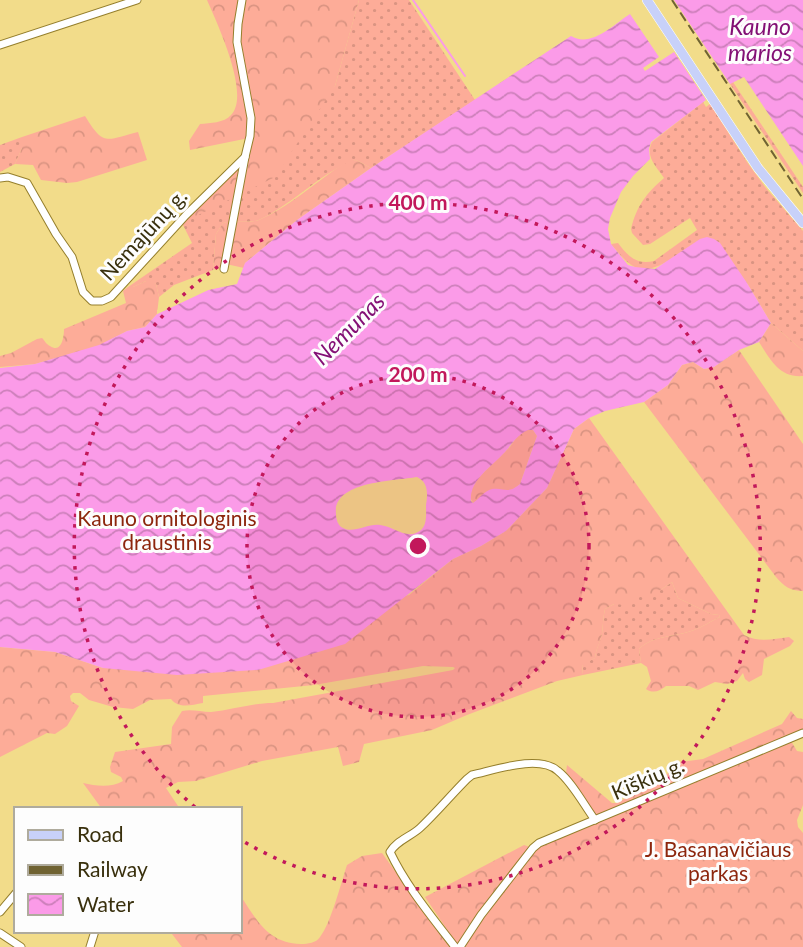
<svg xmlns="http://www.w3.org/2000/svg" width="803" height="947" viewBox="0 0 803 947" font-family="Lato,sans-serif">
<defs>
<pattern id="grass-dots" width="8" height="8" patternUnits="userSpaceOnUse" patternTransform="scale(1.75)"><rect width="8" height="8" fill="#fdac98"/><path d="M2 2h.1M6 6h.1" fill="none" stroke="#da9482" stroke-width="1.8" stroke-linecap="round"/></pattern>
<pattern id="forest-crowns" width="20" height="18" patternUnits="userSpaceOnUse" patternTransform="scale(1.75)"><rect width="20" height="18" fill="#fdac98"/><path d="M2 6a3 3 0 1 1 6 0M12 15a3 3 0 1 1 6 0" fill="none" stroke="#da9482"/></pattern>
<pattern id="water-waves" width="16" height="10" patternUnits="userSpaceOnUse" patternTransform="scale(1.75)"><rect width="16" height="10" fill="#fb9be8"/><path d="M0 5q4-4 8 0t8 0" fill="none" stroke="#cc7fba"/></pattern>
</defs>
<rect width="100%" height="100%" fill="#f2dc8a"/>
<g fill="url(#grass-dots)">
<path d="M359,0H409L475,100L371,168L356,160C324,170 293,204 261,219C249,225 236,219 223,223L216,234L213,270L174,285L159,297L156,284L146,281L133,287H128L192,243L182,223L335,86Z"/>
<path d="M733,82L803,187V193L730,84Z"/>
<path d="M703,102L706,107L710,104L747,162L765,187L803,231V351L771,323L747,283L668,261C639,278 629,266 611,244L618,243C628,256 636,265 654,261L697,230L690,218L650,244L643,245L632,233L631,229C637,205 646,194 664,178C656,166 645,157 652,142Z"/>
<path d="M22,137V148L15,164L0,172V145Z"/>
<path d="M672,582L678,598L711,614L719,615L720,617C711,621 703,627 694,630C676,637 653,635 639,649L641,663L583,675L582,664L595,658C596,649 600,642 602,634C603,626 603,617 605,609L636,592L662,589Z"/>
</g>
<g fill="url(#forest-crowns)">
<path d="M207,0H359L335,86L275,177L182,223L249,157L254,137L190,150L189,141L200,124C210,123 224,123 231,115C251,95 217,23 207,0Z"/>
<path d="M85,116C104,147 106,140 138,132L147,160L77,182L67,183L41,180L33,165L15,164L22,148V137Z"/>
<path d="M356,160L371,168L297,220L245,263L244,268L226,264L213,270L216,234L223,223C236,219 249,225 261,219C283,209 303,193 322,179C333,171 343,162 356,160Z"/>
<path d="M146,281H151L156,284L159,297L157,314L145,327L127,331L99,346L35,364L0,367V356L11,353L37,339L42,338C45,341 46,344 50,346C62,354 64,336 64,329L126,303L123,291L128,287H133Z"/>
<path d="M771,323L803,351V376C779,378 770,359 759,342Z"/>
<path d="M739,350L803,444V591C790,591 784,586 776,577L644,402L668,385L682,365L693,362L704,369L714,367Z"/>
<path d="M589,418L744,635C759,643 773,639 789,637L794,641L790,646L764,659L762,675L749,682L745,679L743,673L737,681L727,684L715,682L698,690L689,686H666C660,691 653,694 646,689L651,681L647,667L641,663L639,649C653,635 676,637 694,630C703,627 711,621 720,617L719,615L711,614L678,598L672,582L662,589L645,597L636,592L633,600L627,605L614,604L605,609C603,617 603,626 602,634C600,643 596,649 595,658L582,665L583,675L557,681L467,715L432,730L364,744L359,762L343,766L338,747L262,761L196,781L178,782L166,788L180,809H102L83,783C96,786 111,788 123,781L121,777L111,772L110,767L115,752L171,744L172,727L182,711C192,709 201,712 211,712C232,710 252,703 273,703L453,670L455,668L453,667L423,666L314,685L203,696V703C191,705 179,709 171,699L150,700L133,709L113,707L89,700L80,693H73L70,696L71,701L79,706L67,726L55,734L47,733L0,757V647L55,652L103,668L409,595L453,559L481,546L506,531L547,488L574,429Z"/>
<path d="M527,430H533L537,436L520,484C510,493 506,491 493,489L473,503L470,497L472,488L479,477L510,447L518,435Z"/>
<path d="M791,711L797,718L803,719V730L596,817L566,773L567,765L612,803H617L667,774L681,762L703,759L782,724Z"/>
<path d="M791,741L797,751L803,752V805L797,820L798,827L803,833V947H464L498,897L534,850L542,845Z"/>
<path d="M524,845L530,847L458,943H456L425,897Z"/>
<path d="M382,853L450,947H182L172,934L149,931H240V895C257,920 267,943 301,944C308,944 316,943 320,937C331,923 341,883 347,865L362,856Z"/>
</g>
<g fill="url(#water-waves)" fill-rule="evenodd">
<path d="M674,0H803V166L744,77L730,84Z"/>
<path d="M630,14L659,57L643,68L645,71L674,52L706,100L651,142L649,149L650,159L633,176L621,192L610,218L608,229L611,244L628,265L635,267L655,269L700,239L707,237L714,239L720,243L747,283L771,323L759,342L739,350L714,367L704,369L693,362L682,365L668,385L644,402L605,411L589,418L574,429L547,488L506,531L481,546L453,559L345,644L258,670L177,675L103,668L55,652L0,647V368L35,364L99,345L127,331L145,327L157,314L208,290L237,284L245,263L297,220L371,168L571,36C591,48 613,25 630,14ZM528,430H533L537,436L520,484C507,495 505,487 492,489C484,491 479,499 473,503L471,501C469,481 490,468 503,454C513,444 514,437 528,430ZM417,477C428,482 428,493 426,505C426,515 428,529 416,533C405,538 392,526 380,525C369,523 353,534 343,528C338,526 336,519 336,514C332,481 395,481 417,477Z"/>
</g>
<path fill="#f2dc8a" d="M227,282V285L208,290L157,314V310L207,287Z"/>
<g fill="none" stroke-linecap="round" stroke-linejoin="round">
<path stroke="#fb9be8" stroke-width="2" d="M413,0L465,76"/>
<defs>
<g id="minor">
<path d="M0,45L137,0"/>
<path d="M0,178L8,177L27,183L56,234L72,257L83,292L92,301H102L111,297L186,215L245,157"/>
<path d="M224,269L245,157L250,136L251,118L237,42L238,24L242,0"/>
<path d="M0,912L16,893"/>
<path d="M0,933L21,947"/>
<path d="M90,947L95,931"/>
<path d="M455,947C432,917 406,886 390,852C396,841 410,837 420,828C436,813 451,795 467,779L472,775C495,770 539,754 558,771C572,782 584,805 595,820"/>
<path d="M460,947L481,915L533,848L539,843L803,733"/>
</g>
<path id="major" d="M647,0L758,168L803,223"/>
</defs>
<use href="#minor" stroke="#957f2c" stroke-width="9"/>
<use href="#major" stroke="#fff" stroke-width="10"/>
<use href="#minor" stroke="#fff" stroke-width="7"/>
<use href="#major" stroke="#c8d1f9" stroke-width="9"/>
<path stroke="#706332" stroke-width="2" stroke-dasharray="10 5" stroke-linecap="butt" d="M672,0L803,199"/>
</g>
<circle cx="418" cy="546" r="171" fill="#c2185b" fill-opacity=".12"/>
<g fill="none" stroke="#c2185b" stroke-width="3.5" stroke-dasharray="3.5 7">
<circle cx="418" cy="546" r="171"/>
<path d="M195 807A343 343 0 1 1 241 840"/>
</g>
<g text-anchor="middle" stroke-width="6" stroke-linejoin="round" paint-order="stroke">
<g font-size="21" fill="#39300d" stroke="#fdfdfd">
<text transform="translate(144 235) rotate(-47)" y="7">Nemajūnų g.</text>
<text transform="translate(648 779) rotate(-23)" y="7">Kiškių g.</text>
</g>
<g font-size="21" fill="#8d260d" stroke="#fdfdfd">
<text x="167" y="526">Kauno ornitologinis<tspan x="167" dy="24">draustinis</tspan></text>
<text x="718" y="857">J. Basanavičiaus<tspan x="718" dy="24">parkas</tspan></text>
</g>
<g font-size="23" font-style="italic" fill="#831075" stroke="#fdfdfd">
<text x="760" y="35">Kauno<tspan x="760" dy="26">marios</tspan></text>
<text transform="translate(349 329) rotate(-45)" y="8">Nemunas</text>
</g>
</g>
<circle cx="418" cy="546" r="10" fill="#c2185b" stroke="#fdfdfd" stroke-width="3.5"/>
<g font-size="21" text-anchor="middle" font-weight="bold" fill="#c2185b" stroke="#fdfdfd" stroke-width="6" stroke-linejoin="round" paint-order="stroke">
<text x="418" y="210">400 m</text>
<text x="418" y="382">200 m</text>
</g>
<rect x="14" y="807" width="228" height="126" fill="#fdfdfd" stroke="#afab9d" stroke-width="2"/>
<rect x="28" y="830" width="35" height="10" fill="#c8d1f9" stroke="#afab9d" stroke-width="2"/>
<text x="77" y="842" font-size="21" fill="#39300d">Road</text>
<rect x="28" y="865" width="35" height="10" fill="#706332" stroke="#afab9d" stroke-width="2"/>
<text x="77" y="877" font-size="21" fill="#39300d">Railway</text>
<rect x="28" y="894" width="35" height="21" fill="url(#water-waves)" stroke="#afab9d" stroke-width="2"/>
<text x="77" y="912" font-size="21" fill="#39300d">Water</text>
</svg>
